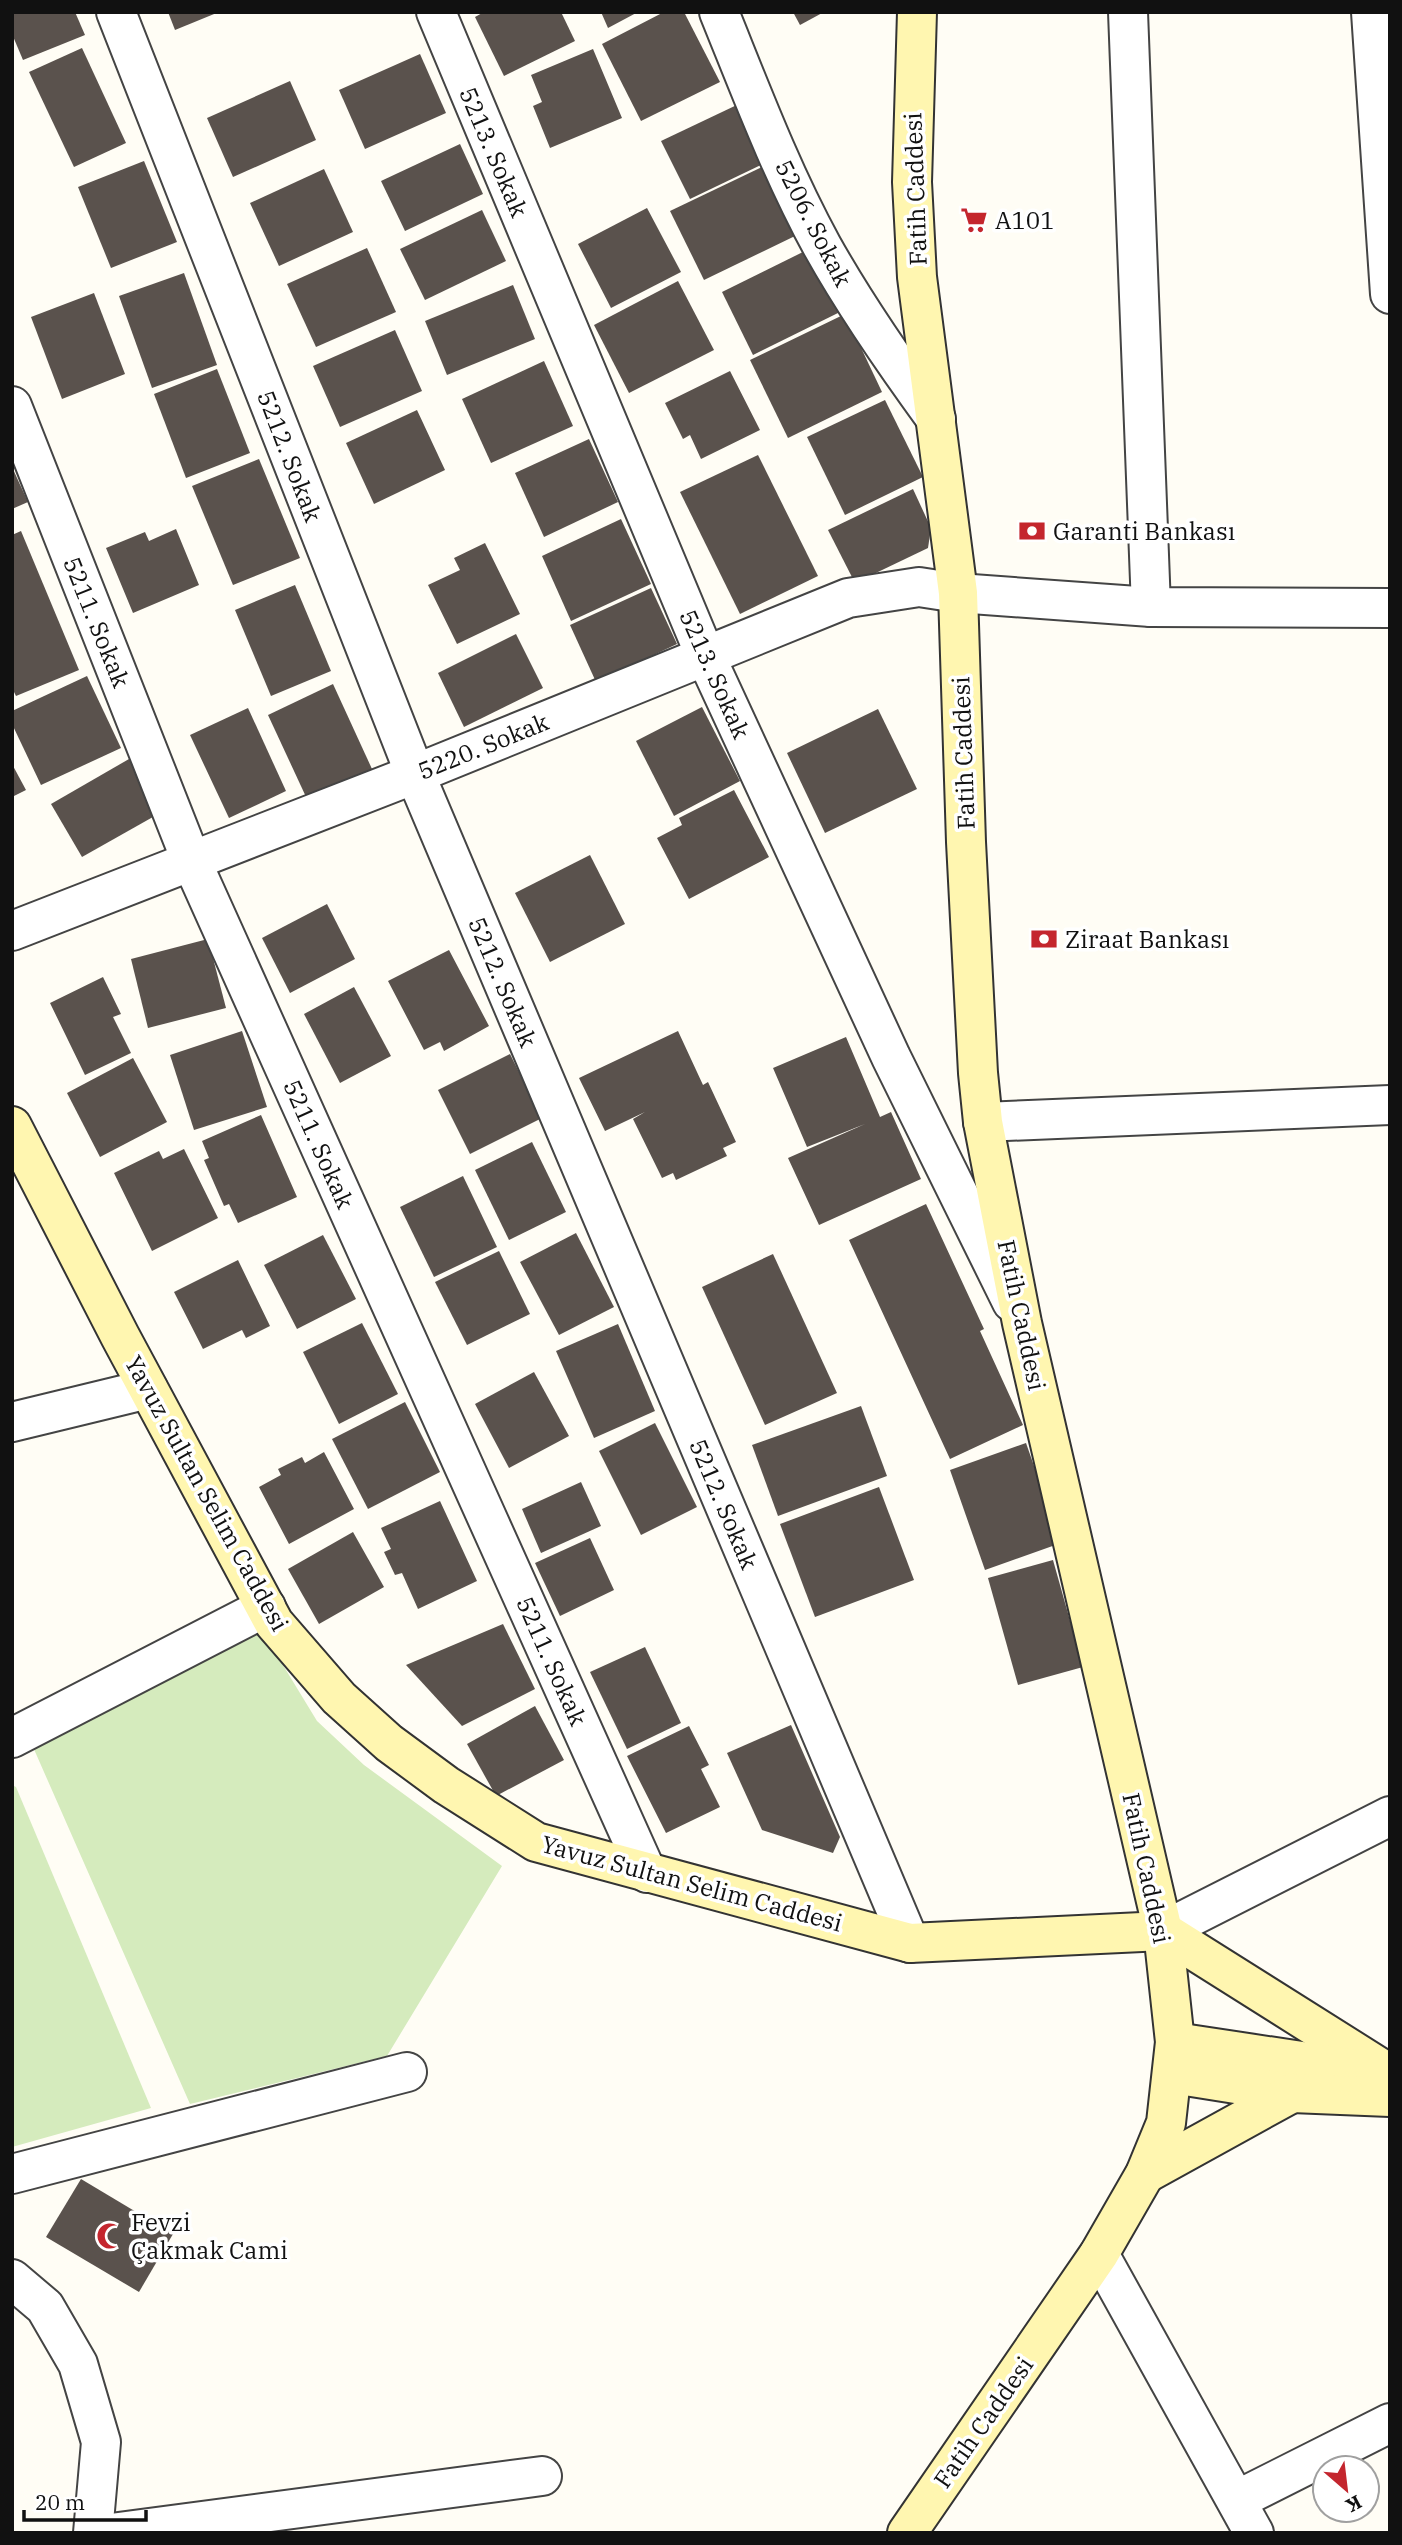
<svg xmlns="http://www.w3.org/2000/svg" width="1402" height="2545" viewBox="0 0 1402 2545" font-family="'IBM Plex Serif',serif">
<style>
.green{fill:#d5ebbd}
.building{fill:#5a524d}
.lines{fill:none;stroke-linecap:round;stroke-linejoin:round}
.street-casing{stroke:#444;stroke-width:42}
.secondary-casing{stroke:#333;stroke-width:42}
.street{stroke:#fff;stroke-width:38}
.secondary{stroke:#fff6b0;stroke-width:38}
.labels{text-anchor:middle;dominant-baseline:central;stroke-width:7;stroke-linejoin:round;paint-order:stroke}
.street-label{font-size:24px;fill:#111;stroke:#fff}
.poi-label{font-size:24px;fill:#111;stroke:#fff;text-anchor:start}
</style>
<rect width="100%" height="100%" fill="#fffdf5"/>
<g class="green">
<polygon points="261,1629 317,1721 364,1765 502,1866 387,2056 190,2104 33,1747"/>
<polygon points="12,1785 16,1787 151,2108 12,2147"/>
</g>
<g class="building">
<polygon points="12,12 75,12 85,35 23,60 12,34"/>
<polygon points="168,12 219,12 175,30"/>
<polygon points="484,12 561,12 575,41 504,76 475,17"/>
<polygon points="601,12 638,12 608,28"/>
<polygon points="664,12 684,12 720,82 641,121 602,44"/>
<polygon points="793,12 824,12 800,25"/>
<polygon points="82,48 126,143 74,167 29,72"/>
<polygon points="593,49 622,118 550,148 533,106 542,102 531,75"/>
<polygon points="420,54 446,113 365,149 339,90"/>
<polygon points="290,81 316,140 233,177 207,118"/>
<polygon points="741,103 769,161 690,199 661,141"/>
<polygon points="460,144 483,194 405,231 381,181"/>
<polygon points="144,161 177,242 111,268 78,187"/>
<polygon points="762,167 795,236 704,280 670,211"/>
<polygon points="324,169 353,232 279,266 250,203"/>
<polygon points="647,208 681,272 611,308 578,244"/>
<polygon points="482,210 506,261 425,300 400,249"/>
<polygon points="367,248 396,312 316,347 287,284"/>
<polygon points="809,249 840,312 753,355 722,292"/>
<polygon points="184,273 217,365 152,388 119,296"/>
<polygon points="678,281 714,350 629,393 594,325"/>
<polygon points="513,285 535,339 447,375 425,321"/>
<polygon points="94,293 125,374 62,399 31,317"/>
<polygon points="845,314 882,392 788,438 750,360"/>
<polygon points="395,330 422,391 340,427 313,366"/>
<polygon points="544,361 573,426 491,463 462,399"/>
<polygon points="217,369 250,453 186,478 154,394"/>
<polygon points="730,371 760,430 701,459 690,435 683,439 665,403"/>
<polygon points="885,400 923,477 845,515 807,437"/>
<polygon points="417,410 445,470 374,504 346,443"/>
<polygon points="589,439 618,502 544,537 515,473"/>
<polygon points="758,455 818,576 740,614 680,492"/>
<polygon points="259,459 300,558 233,585 192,486"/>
<polygon points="12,467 28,502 12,509"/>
<polygon points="913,489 931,528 928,548 855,583 828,530"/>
<polygon points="621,519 651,584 571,621 542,556"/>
<polygon points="176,529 199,585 133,613 106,548 145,532 149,541"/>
<polygon points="21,531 79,670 16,696 12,688 12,535"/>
<polygon points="485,543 520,614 457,644 428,585 460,570 454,558"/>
<polygon points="295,585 331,671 271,696 235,610"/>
<polygon points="651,588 677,644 596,682 570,625"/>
<polygon points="516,634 543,688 464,727 438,673"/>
<polygon points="87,676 121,748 41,785 12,724 12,711"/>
<polygon points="333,684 372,769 307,799 268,715"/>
<polygon points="702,707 740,781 674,816 636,741"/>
<polygon points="248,708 286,791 229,818 190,735"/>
<polygon points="878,709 917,789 825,833 787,753"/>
<polygon points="129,759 160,813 82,857 51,804"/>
<polygon points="12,764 26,790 12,797"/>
<polygon points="734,790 769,857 689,899 657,838 682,825 679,818"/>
<polygon points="590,855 625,924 550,962 515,893"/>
<polygon points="327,904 355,959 290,993 262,938"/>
<polygon points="208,939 226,1008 148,1028 131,959"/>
<polygon points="449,950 489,1026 444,1051 440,1042 424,1050 388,981"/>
<polygon points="103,977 121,1014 113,1017 131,1053 85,1075 50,1003"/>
<polygon points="354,987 391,1056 340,1083 304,1014"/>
<polygon points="242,1031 267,1107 194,1130 170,1055"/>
<polygon points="678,1031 703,1085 708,1082 736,1142 723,1148 727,1156 676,1180 673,1173 662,1178 633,1119 645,1112 605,1131 579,1078"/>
<polygon points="846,1037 880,1117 891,1112 921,1179 819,1225 788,1158 865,1124 807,1147 773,1068"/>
<polygon points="510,1054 542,1118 470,1154 438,1090"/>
<polygon points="133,1058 167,1122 100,1157 67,1093"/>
<polygon points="261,1115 297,1197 238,1223 229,1204 224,1206 204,1160 209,1158 202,1141"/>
<polygon points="532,1142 566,1212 509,1240 475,1170"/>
<polygon points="184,1149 218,1218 152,1251 114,1173 159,1151 163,1159"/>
<polygon points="463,1176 497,1247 434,1277 400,1207"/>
<polygon points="926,1204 984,1329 980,1331 1023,1425 950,1459 849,1240"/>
<polygon points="576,1233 614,1307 559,1335 520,1262"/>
<polygon points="323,1235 356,1299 297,1329 264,1265"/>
<polygon points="499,1251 530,1314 467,1345 435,1282"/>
<polygon points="773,1254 837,1393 765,1425 702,1287"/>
<polygon points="238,1260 270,1326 246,1338 242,1330 203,1349 174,1292"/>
<polygon points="362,1323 398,1394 339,1424 303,1352"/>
<polygon points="618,1324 655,1411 594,1438 556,1351"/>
<polygon points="534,1372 569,1436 509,1468 475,1404"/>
<polygon points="405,1402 440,1472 368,1509 332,1439"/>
<polygon points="861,1406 887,1476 778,1516 752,1445"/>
<polygon points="655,1423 697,1507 641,1535 599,1451"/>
<polygon points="1026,1443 1061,1543 985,1570 950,1470"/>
<polygon points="324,1452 354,1509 289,1544 259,1487 281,1475 278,1469 302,1457 305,1463"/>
<polygon points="581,1482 601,1526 541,1553 522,1509"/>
<polygon points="879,1487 914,1580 815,1617 780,1524"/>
<polygon points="440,1501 477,1581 418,1609 402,1573 395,1575 384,1552 391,1549 381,1528"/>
<polygon points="353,1532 384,1587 319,1624 288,1569"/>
<polygon points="590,1538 614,1590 560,1616 535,1563"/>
<polygon points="1053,1560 1083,1667 1018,1685 988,1578"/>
<polygon points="503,1624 535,1689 462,1726 406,1665"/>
<polygon points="645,1647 681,1723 627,1749 590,1672"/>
<polygon points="535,1706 564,1760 496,1796 467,1744"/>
<polygon points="791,1725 840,1837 833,1853 762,1830 727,1753"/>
<polygon points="689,1726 709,1765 701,1769 720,1807 666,1833 627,1756"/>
<polygon points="81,2179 173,2234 139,2292 46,2237"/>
</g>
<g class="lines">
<g class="street-casing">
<g id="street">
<polyline points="116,12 415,774 910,1943"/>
<polyline points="436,12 705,655 891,1057 1012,1302"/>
<path d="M 719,12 C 751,91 781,171 822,246 C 856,307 895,363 936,419"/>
<polyline points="1128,12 1151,607"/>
<polyline points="1371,12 1390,294"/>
<polyline points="12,406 191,860 647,1873"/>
<polyline points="12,931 415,774 848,598 919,587 958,593 1151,607 1390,608"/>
<polyline points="983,1122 1390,1105"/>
<polyline points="12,1422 148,1389"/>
<polyline points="12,1738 266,1607"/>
<polyline points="1163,1931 1390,1816"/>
<polyline points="12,2174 407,2072"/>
<polyline points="1099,2254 1254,2533"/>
<polyline points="12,2279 45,2307 78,2364 101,2442 93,2533"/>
<polyline points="1237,2500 1390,2423"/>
<polyline points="111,2533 542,2476"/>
</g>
</g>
<g class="secondary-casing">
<g id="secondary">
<polyline points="12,1126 120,1336 274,1623 339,1698 389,1743 446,1785 536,1842 910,1943 1163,1931"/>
<polyline points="1163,1931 1390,2074"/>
<polyline points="1175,2042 1374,2072"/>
<polyline points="1173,2074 1292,2093 1390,2097"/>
<polyline points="1145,2174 1292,2093"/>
<polyline points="907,2533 1099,2254 1145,2174 1166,2123 1175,2042 1163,1931 1022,1323 983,1122 978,1073 966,842 958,593 917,277 912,182 917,12"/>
</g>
</g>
<use href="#street" class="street"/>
<use href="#secondary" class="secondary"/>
</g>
<defs>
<g id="supermarket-bare" transform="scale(2.1)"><path d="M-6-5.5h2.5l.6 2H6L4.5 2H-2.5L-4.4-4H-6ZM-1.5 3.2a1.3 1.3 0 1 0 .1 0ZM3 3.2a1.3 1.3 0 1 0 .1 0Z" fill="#c4262e" stroke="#fff" stroke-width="2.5" paint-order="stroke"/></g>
<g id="bank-bare" transform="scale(2.1)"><path d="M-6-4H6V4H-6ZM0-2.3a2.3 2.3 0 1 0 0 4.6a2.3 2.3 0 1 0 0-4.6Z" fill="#c4262e" stroke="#fff" stroke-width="2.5" paint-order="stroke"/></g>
<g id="mosque-bare" transform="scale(2.1)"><path d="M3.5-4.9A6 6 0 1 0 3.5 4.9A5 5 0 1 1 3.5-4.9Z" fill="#c4262e" stroke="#fff" stroke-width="2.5" paint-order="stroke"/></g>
</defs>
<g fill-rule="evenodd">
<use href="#supermarket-bare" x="974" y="220"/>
<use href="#bank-bare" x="1032" y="531"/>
<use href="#bank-bare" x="1044" y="939"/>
<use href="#mosque-bare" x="110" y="2236"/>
</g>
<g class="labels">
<g class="street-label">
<text transform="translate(494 152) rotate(67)">5213. Sokak</text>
<text transform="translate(915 189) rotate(-92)">Fatih Caddesi</text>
<text transform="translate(814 223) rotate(63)">5206. Sokak</text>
<text transform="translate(290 456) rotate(69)">5212. Sokak</text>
<text transform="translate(97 622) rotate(68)">5211. Sokak</text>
<text transform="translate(715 674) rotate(66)">5213. Sokak</text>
<text transform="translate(483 746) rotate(-22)">5220. Sokak</text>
<text transform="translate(963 753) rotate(-92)">Fatih Caddesi</text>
<text transform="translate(503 982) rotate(67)">5212. Sokak</text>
<text transform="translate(319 1144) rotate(66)">5211. Sokak</text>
<text transform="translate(1022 1315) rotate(78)">Fatih Caddesi</text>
<text transform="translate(207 1493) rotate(61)">Yavuz Sultan Selim Caddesi</text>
<text transform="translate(724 1504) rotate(67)">5212. Sokak</text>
<text transform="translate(552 1661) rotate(66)">5211. Sokak</text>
<text transform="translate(1147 1868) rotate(78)">Fatih Caddesi</text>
<text transform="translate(692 1883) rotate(15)">Yavuz Sultan Selim Caddesi</text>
<text transform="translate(983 2422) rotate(-55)">Fatih Caddesi</text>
</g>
<g class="poi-label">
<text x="995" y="220">A101</text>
<text x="1053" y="531">Garanti Bankası</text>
<text x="1065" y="939">Ziraat Bankası</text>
<text x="131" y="2222">Fevzi<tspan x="131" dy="28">Çakmak Cami</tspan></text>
</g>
</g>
<rect width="1402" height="2545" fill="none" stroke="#111111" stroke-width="28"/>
<g transform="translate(1346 2489) rotate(152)"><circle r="33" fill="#ffffff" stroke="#a0a0a0" stroke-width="2"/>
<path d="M0-5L12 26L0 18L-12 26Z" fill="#c4262e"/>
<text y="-10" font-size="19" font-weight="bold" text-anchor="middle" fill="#111111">K</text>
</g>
<path d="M24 2510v10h122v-10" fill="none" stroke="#111111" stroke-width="3.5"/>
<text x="35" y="2510" font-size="21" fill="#111111" stroke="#ffffff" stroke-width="5" paint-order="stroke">20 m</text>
</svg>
